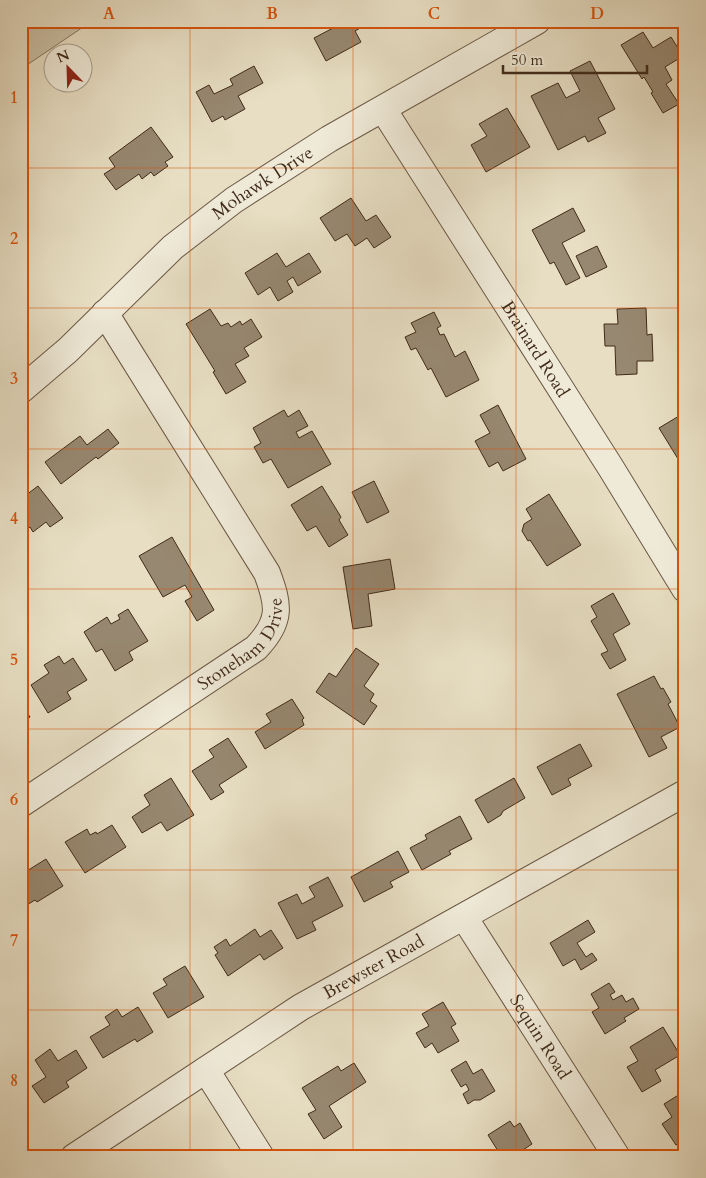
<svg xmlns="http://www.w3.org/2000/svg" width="706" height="1178" viewBox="0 0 706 1178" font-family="Cardo,serif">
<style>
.green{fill:#cbc0a6;stroke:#867660}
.building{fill:#978871;stroke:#402b19}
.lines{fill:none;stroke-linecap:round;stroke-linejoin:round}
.minor-casing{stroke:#6a5844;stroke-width:28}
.minor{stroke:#efead8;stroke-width:26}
.grid{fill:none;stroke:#d7540d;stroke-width:1;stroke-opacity:0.55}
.labels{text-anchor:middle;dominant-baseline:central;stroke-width:4;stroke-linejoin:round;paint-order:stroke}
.street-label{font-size:18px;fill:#402b19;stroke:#efead8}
.neatline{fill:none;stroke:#d7540d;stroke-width:2}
.grid-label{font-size:16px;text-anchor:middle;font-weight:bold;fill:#d7540d}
</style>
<rect width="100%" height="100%" fill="#e7dec3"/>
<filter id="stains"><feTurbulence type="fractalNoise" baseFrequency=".004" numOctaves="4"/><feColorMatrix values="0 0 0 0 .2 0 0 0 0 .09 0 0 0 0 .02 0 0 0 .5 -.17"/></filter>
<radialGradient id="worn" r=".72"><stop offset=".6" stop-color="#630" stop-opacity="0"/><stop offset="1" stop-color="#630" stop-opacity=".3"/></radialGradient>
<polygon class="green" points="21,21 92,21 21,69"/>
<g class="building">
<polygon points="332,21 373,21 355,31 361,42 326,61 314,38 335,27"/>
<polygon points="643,32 653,48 671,37 683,56 665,67 672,80 666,84 679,104 663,113 651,93 653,92 644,77 642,79 621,45"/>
<polygon points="590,61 615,109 598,118 606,133 588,142 585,136 558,150 531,96 558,83 566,98 580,91 570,71"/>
<polygon points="254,66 263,83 238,96 245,109 225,120 223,116 212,122 196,92 209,85 214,94 233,85 230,79"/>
<polygon points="507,108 530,147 486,172 471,145 487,136 479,124"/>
<polygon points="151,127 173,157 165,162 168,166 154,176 151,172 142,179 139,174 116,190 104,174 115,167 109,158"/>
<polygon points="351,198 366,221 376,215 391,237 374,248 367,238 355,246 347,234 335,241 320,218"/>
<polygon points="573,208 585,231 562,243 580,278 566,285 554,262 550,264 532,230"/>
<polygon points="597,246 607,267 586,277 576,256"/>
<polygon points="277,253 286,267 309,253 321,272 298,286 293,277 287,281 293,292 278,301 270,287 258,295 245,273"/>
<polygon points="646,308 647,335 652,334 653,361 637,361 637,374 616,375 615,346 605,346 604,324 618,324 617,309"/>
<polygon points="210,309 221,326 228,323 231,327 240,321 242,325 251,319 262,337 244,348 249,356 235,364 246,382 226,394 213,372 215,371 186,324"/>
<polygon points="434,312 441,326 437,328 440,335 444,334 455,357 465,351 479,380 446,397 431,368 428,370 416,348 411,350 405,337 416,332 411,323"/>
<polygon points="498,405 526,459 503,471 498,462 489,467 475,441 490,433 480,415"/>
<polygon points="284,410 288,417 299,410 308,426 296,432 299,438 312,431 331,464 288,488 271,459 263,463 254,447 261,443 253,428"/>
<polygon points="684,413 685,415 685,466 683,467 659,428"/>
<polygon points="108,429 119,443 98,459 96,457 61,484 45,462 80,436 87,445"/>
<polygon points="374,481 389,512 367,523 352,492"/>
<polygon points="38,486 63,518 50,527 46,522 33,532 30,527 21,534 21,499"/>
<polygon points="322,486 341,517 339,520 348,535 329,547 316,526 307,531 291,505"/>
<polygon points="549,494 581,545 547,566 530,540 528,541 522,531 524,524 532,519 526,509"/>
<polygon points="172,537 214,610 197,621 185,601 192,597 185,585 163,597 139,556"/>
<polygon points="390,559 395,589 368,594 372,626 353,629 343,567"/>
<polygon points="613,593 630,624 613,634 626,660 610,669 601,654 608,651 591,621 597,617 591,606"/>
<polygon points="128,609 148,641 129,652 133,660 115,671 102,649 96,652 84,632 107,617 111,624 120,619 118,615"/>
<polygon points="356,648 379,664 364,686 374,694 370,701 377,706 364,725 316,692 329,673 336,677"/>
<polygon points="59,656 64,664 73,658 87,680 67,692 71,699 48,713 31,685 49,673 44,665"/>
<polygon points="654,676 661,689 663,688 671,702 668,704 680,727 661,737 667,748 649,757 617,694"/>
<polygon points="292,699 304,718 302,720 304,725 265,749 255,732 271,722 266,714"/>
<polygon points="21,703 30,717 21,723"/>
<polygon points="228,738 247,767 219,785 224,792 211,800 192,771 214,757 209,750"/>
<polygon points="580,744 592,766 568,779 571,785 552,795 537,767"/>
<polygon points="171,778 194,815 167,831 161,822 142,833 132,817 150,805 144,795"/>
<polygon points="514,778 525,798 503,811 501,815 488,823 475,800"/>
<polygon points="460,816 472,839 449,851 451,854 422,870 410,848 427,839 425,835"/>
<polygon points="112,825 126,847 85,873 65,842 87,829 90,835 96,832 97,834"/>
<polygon points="398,851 409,872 390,882 393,887 364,902 351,877"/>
<polygon points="46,859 63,886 37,902 35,900 22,908 21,885 27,882 22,874"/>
<polygon points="328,877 343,906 312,922 316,930 297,939 278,903 297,894 302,904 315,897 309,887"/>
<polygon points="588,920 595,932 577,943 586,957 592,953 597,960 581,970 575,959 563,966 550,943"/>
<polygon points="255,929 260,937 271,930 283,948 264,960 260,954 228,976 215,955 218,953 214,947 226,939 230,946"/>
<polygon points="185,966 204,997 168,1018 153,993 167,985 163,979"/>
<polygon points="609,983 615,992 610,995 613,1000 622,995 626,1002 633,998 639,1009 624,1018 626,1021 605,1034 592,1012 599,1008 591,994"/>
<polygon points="443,1002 456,1024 451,1027 459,1041 438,1053 432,1043 425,1048 416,1033 429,1026 422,1014"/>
<polygon points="138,1007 153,1032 137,1042 135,1039 103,1058 90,1037 110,1025 105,1017 117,1009 122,1017"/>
<polygon points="663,1027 680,1055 655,1070 661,1081 642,1092 627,1067 638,1061 630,1047"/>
<polygon points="50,1049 58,1061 76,1050 87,1068 66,1082 69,1087 44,1103 32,1086 46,1077 35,1060"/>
<polygon points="466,1061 473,1074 482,1069 495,1091 480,1100 474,1100 468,1104 463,1094 469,1090 466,1084 461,1087 451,1070"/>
<polygon points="354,1063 366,1082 329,1106 342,1127 324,1139 308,1114 316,1110 302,1088 338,1066 341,1071"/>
<polygon points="680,1094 685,1102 679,1106 684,1115 685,1114 685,1140 676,1145 662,1124 672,1117 664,1104"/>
<polygon points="21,1108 26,1116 21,1119"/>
<polygon points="510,1121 514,1127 520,1123 532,1144 512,1157 494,1157 492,1154 498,1151 488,1135"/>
<polygon points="382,1150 386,1157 370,1157"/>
</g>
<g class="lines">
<g class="minor-casing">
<g id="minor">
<path id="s1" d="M 383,109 L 611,468 L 685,589"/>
<path id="s2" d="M 21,390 L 68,350 L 173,247 L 234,200 L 329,139 L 537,21"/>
<path id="s3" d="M 21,804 L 256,648 C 282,621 279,605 267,573 L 105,313"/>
<path id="s4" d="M 464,917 L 617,1157"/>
<polyline points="206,1070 261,1157"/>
<path id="s5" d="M 74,1157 L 301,1007 L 685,793"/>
</g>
</g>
<use href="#minor" class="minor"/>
</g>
<path class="grid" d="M 190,21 L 190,1157M 353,21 L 353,1157M 516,21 L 516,1157M 21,168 L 685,168M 21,308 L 685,308M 21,449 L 685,449M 21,589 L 685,589M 21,729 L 685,729M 21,870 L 685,870M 21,1010 L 685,1010"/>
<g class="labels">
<g class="street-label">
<text stroke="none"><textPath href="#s2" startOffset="319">Mohawk Drive</textPath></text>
<text stroke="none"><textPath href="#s1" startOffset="284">Brainard Road</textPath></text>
<text stroke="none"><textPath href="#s3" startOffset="276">Stoneham Drive</textPath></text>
<text stroke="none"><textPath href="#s5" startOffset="355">Brewster Road</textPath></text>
<text stroke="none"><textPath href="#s4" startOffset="142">Sequin Road</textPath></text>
</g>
</g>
<rect width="706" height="1178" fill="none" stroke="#e7dec3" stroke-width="55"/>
<g transform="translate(68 68) rotate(337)"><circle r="24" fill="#efead8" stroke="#a99e8c"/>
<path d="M0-4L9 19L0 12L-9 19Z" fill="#8f2418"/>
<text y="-8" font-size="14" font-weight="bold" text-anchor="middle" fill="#402b19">N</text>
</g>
<path d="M503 65v8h144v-8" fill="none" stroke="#402b19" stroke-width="2.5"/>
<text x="511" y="65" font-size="15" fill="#402b19" stroke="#efead8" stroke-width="4" paint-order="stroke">50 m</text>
<rect x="28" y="28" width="650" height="1122" class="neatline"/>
<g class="grid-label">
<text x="109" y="19">A</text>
<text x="272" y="19">B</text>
<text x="434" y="19">C</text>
<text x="597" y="19">D</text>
<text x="14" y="103">1</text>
<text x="14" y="244">2</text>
<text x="14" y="384">3</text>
<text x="14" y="524">4</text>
<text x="14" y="665">5</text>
<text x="14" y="805">6</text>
<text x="14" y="946">7</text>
<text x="14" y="1086">8</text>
</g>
<rect width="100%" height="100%" filter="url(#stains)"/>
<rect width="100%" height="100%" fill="url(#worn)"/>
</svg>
